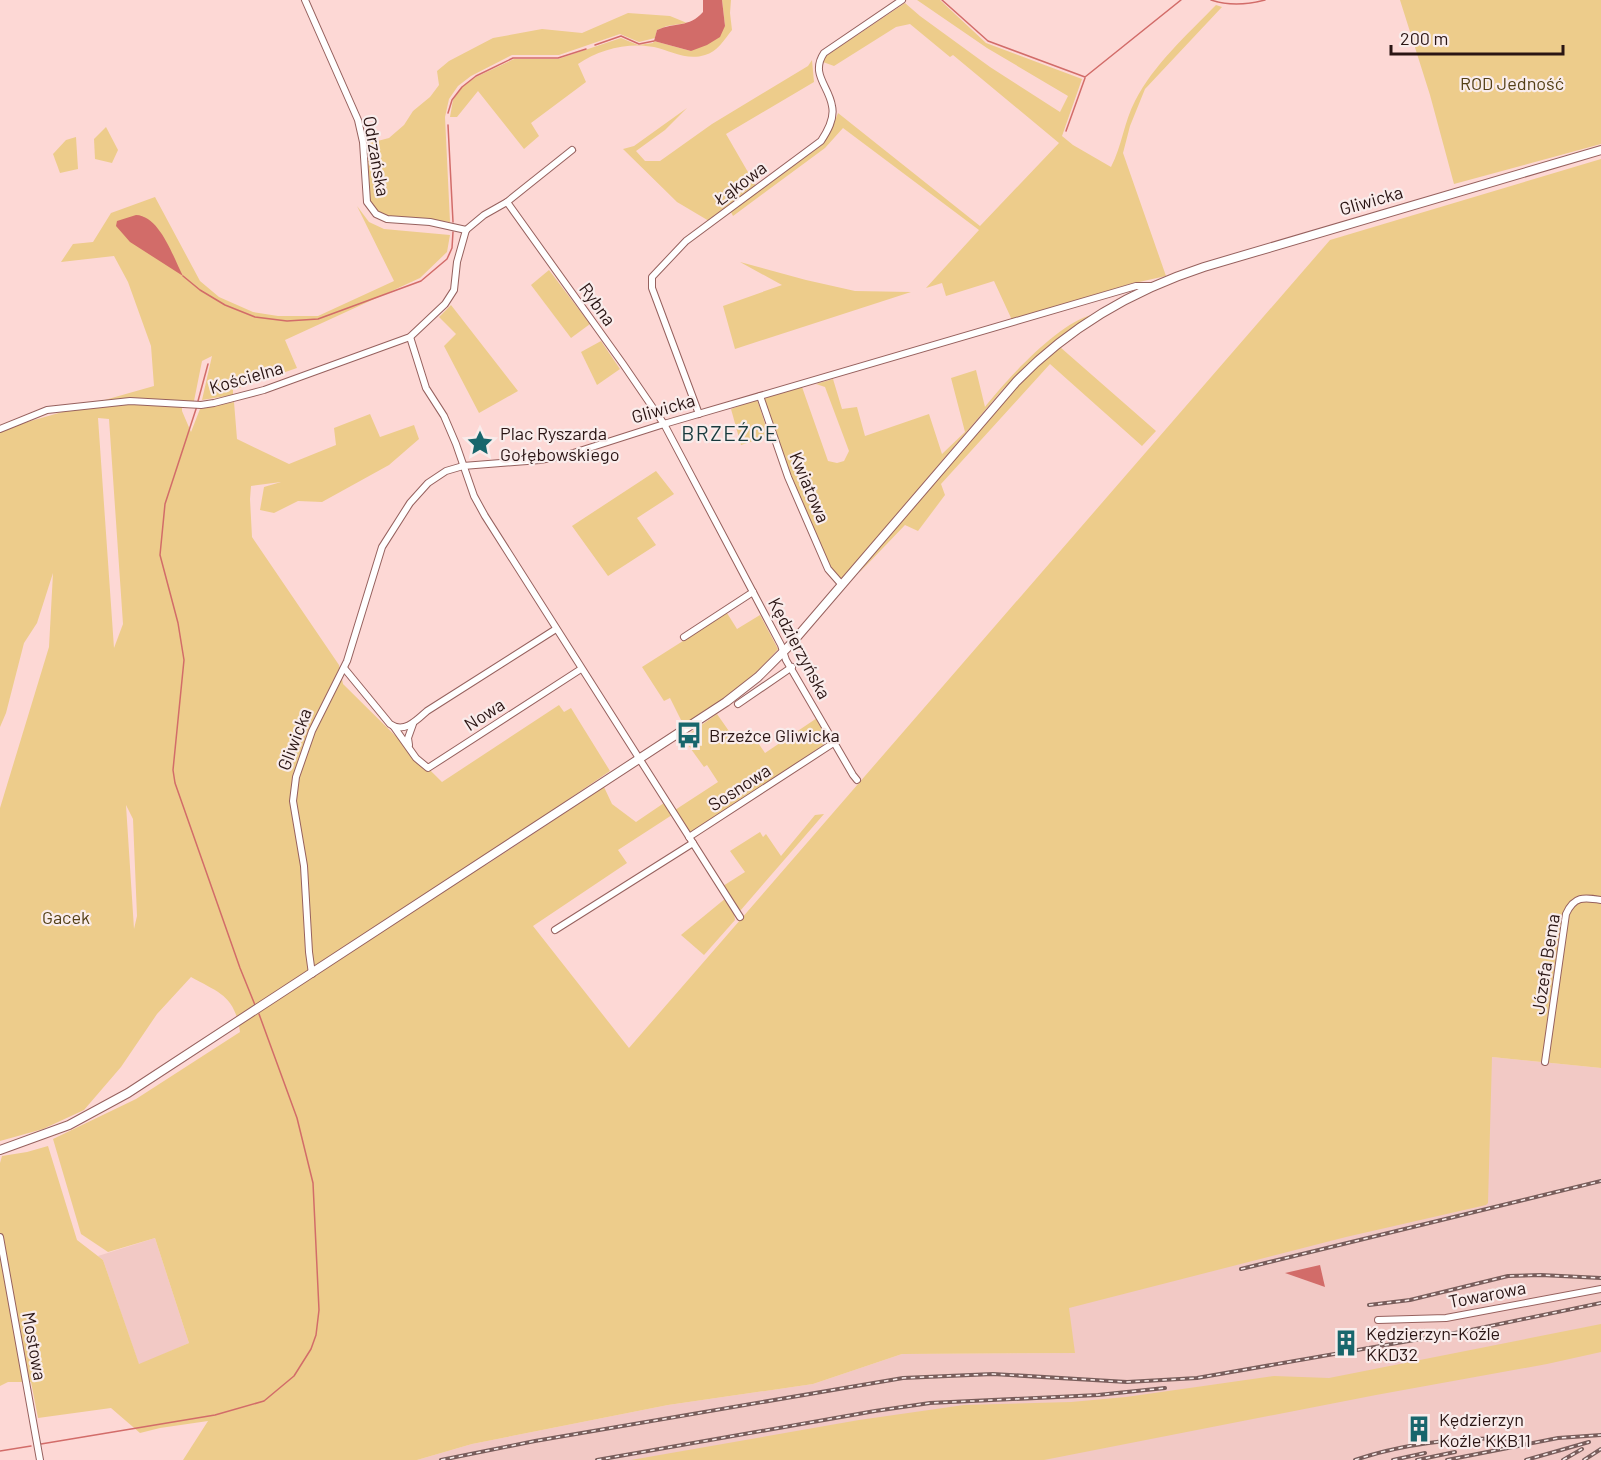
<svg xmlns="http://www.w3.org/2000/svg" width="1601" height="1460" viewBox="0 0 1601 1460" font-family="Barlow,sans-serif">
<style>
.built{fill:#f2c9c5}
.green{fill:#edcc8b;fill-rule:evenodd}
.water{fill:#d26c69}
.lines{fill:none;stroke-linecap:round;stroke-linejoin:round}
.stream{stroke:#d26c69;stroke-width:1.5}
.street-casing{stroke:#96615e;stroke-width:8}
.secondary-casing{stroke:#96615e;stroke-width:10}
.street{stroke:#fff;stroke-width:6}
.secondary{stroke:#fff;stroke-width:8}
.rail-casing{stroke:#785d5b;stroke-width:4}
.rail{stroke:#f9eceb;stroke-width:1.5;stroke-dasharray:4.5;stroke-linecap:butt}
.labels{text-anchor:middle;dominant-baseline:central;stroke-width:4.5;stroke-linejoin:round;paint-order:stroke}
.park-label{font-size:18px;fill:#533f16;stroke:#f9eceb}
.street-label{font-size:18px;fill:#2a1514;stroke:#f9eceb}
.poi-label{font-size:18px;fill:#2a1514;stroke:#f9eceb;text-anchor:start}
.quarter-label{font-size:21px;letter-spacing:1.5px;fill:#183a3d;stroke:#f9eceb}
</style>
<rect width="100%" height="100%" fill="#fdd8d5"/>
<g class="built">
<polygon points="1492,1057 1601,1068 1601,1460 417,1460 472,1444 668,1405 813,1384 902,1354 1074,1353 1068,1308"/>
<polygon points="155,1238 189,1343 139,1365 103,1260 98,1256"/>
</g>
<g class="green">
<path d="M 722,0 L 731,0 L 730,13 L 732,30 C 724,40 717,52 705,55 C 687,61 671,51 654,47 C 629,42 599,49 578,64 L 586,82 L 531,123 L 539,136 L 524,149 L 478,91 L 457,117 L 450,117 L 453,100 L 462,87 L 476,77 L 514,59 L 558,59 L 621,38 L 638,45 L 653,43 L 654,41 L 691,51 L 725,26 Z"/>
<path d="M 917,0 L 940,0 L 986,43 L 1082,79 L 1062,136 L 1073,145 L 1111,167 C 1122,146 1124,122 1135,101 C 1154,64 1187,35 1216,5 L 1222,7 L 1145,89 L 1130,126 L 1123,153 L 1166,276 L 1130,284 L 1012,320 L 994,281 L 946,296 L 942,283 L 926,288 L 979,230 L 843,128 L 825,148 L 733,216 L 731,212 L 822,145 L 831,131 L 838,113 L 980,226 L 1059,143 L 953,55 L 950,57 L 910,24 L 896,27 L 834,66 L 823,62 L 826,56 L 905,3 L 920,16 L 990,67 L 1060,112 L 1068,96 L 987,48 Z"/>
<polygon points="1400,0 1601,0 1601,144 1454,184 1430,95"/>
<polygon points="628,13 670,16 687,23 667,26 657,30 655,38 639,42 620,34 559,55 512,55 471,76 458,86 449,99 445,117 450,222 387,216 378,213 370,202 366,144 389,138 404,125 413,111 430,97 439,85 437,71 449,61 493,38 542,29 582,33"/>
<polygon points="812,60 814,82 726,134 756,186 709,221 677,202 623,149 634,146 687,108 665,130 636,151 645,161 660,161 712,124 808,66"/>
<polygon points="106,127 118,150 112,163 95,159 94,139"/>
<polygon points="76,137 78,169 60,173 53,154 66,140"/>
<path d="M 1601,159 L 1601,1068 L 1492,1057 L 1488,1203 L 1486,1205 L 1346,1237 L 1069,1308 L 1075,1353 L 902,1354 L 813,1384 L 668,1405 L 472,1444 L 417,1460 L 183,1460 L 208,1421 L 160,1428 L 140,1433 L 111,1408 L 38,1418 L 31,1382 L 8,1382 L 0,1386 L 0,1163 L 2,1156 L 27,1152 L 48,1146 L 77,1240 L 103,1260 L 139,1364 L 189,1343 L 155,1238 L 108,1252 L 81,1234 L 53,1139 L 136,1099 L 240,1032 C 235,996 220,993 191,977 L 157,1014 L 121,1067 L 84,1110 L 43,1129 L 0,1141 L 0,808 L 49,647 L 53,573 L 37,623 L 24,643 L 6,713 L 0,727 L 0,431 L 13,426 L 154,386 L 151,346 L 128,282 L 114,256 L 61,262 L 73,244 L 93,242 L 111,213 L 155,197 L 200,281 L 219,297 L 253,312 L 278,316 L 318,316 L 394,281 L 357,206 L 369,222 L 384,229 L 450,235 L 447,252 L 420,278 L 285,340 L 297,368 L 233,390 L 233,395 L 202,400 L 212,356 L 202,361 L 194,401 L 178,401 L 182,406 L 182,411 L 191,432 L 200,409 L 234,402 L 237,439 L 289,464 L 336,445 L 334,428 L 370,414 L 380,437 L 414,425 L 419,439 L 389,465 L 322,502 L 298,501 L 274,513 L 260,510 L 264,487 L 281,482 L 251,486 L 250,499 L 252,537 L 339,665 L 343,684 L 442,782 L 559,705 L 564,712 L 571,708 L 610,771 L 491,852 L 486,865 L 604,787 L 612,804 L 636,822 L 664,803 L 672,815 L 618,850 L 627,863 L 533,926 L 629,1048 L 1330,240 ZM 98,418 L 109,419 L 123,624 L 114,648 ZM 126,805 L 133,819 L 137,916 L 134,929 Z"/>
<polygon points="740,262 806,280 855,291 911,292 735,349 723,306 782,285"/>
<polygon points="549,270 590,324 571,338 531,285"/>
<polygon points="451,305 518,391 479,413 444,346 456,334 439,317"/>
<path d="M 1092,315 L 1047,347 L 1003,389 L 841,580 C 822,561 814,531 803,506 C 789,471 774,435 763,398 L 802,387 L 828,461 L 837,463 L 844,461 L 849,451 L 825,387 L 816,384 L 833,379 L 842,409 L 857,407 L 865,436 L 929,414 L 942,454 L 965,432 L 951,378 L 976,370 L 985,407 C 1006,380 1059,322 1092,315 Z"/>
<polygon points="601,341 620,369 597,385 581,352"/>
<polygon points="1060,347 1156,431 1142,446 1050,364 941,484 945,495 918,531 905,525 859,573 893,530 1032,370"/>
<polygon points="757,399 769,436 741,445 731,409"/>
<polygon points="656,471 674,494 637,518 656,545 608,576 572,526"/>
<path d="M 727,613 L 737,629 L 760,615 L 778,649 C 752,681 718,703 684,726 L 670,698 L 664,701 L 642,667 Z"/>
<polygon points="717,714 738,744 752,734 765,753 817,718 829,741 780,775 690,833 675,810 718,782 707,765 704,767 683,738"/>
<polygon points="824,814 740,911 723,886 745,872 730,851 760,832 763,837 766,834 781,856 815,815"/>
<polygon points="726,898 734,913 735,920 704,955 681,935"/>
<polygon points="1601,1324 1601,1352 1547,1364 1376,1395 1044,1460 631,1460 859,1420 964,1405 1071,1402 1126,1397 1274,1376 1329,1378"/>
</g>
<g class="water">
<path d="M 703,0 L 722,0 L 725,26 L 720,37 L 707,45 L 691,51 L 654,41 L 657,30 C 675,22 689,28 703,12 Z"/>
<path d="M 136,215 C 160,216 173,257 183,276 L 130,242 L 116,226 L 117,221 Z"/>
<polygon points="1320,1265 1325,1287 1285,1273"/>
</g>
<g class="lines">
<g class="stream">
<polyline points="942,0 988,41 1085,77 1181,0"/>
<path d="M 1211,0 C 1229,6 1246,5 1265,0"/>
<polyline points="595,45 621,36 639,44 654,41"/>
<polyline points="448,113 452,100 462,87 476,76 513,58 558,58 586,49"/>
<polyline points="448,125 453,222"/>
<polyline points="1066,131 1085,78"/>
<polyline points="183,276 200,290 225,305 255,317 287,321 318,319 421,281 447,259 452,248 453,232"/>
<polyline points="198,401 208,364"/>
<polyline points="197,406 165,504 160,555 178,623 184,660 173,770 175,783 240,968 255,1005"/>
<polyline points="41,1444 215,1415 264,1401 294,1376 311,1349 316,1335 319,1310 313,1183 297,1118 259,1014"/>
<polyline points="0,1451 31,1446"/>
</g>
<g class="street-casing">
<g id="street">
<polyline points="305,0 358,120 363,142 367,202 376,214 387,219 430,222 466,230"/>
<polyline points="507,202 572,150"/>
<polyline points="466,230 484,215 507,202 623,364 664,424 781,645 786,660 853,775 857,780"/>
<polyline points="410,337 426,388 444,416 456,444 474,496 485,516 740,917"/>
<polyline points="760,396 788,477 828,569 842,585"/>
<path d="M 699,414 L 652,288 L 652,277 L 686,241 L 821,141 C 827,132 835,119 832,106 C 829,86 810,74 824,53 L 902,0"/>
<polyline points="0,429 47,410 130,401 201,405 214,403 264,390 410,337 445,304 454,290 457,262 466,230"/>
<polyline points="684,637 753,592"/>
<path d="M 344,668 L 390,724 C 404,734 417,720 427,711 L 556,629"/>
<polyline points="738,704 792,667"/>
<polyline points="394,727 416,758 428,768 581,669"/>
<polyline points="409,745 408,738 413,724"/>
<polyline points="689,837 835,742"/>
<polyline points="555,930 693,843"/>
<polyline points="312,974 309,952 304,866 293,801 296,777 312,731 347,661 382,547 410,503 428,483 446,471 463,466 540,460 567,455 664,424 1136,286 1151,286"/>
<path d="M 1545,1062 L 1566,914 C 1574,896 1584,897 1601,900"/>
<polyline points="0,1237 40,1460"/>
<polyline points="1378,1320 1446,1318 1601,1289"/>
</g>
</g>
<g class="secondary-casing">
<path id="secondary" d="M 0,1150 L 69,1125 L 128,1093 L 726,702 L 758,677 L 791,644 L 1016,382 C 1068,328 1133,290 1204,267 L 1601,150"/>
</g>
<use href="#street" class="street"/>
<use href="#secondary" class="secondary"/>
<g class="rail-casing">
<g id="rail">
<polyline points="1241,1269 1601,1181"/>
<polyline points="1369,1305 1410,1300 1508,1276 1541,1275 1601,1278"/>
<polyline points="441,1460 535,1441 903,1378 993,1374 1127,1382 1197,1378 1466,1331 1601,1303"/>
<polyline points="597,1460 875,1411 930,1403 1098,1395 1165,1388"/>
<path d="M 1355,1460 C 1409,1442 1462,1437 1518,1439"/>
<polyline points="1393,1460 1425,1453"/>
<polyline points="1417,1460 1455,1452"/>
<polyline points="1447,1460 1558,1438 1601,1435"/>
<polyline points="1526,1460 1589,1442"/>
<polyline points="1563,1460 1582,1449"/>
<polyline points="1584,1460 1601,1449"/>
</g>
</g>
<use href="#rail" class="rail"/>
</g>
<defs>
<g id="sight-bare" transform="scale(2.07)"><path d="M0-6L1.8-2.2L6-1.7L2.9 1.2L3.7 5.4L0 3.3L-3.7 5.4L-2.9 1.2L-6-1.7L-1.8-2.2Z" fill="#18666c" stroke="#f9eceb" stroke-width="2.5" paint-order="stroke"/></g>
<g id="bus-bare" transform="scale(2.07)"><path d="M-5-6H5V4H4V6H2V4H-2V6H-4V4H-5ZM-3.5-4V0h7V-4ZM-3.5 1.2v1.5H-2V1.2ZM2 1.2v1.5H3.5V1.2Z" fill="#18666c" stroke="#f9eceb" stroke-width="2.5" paint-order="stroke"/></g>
<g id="building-bare" transform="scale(2.07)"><path d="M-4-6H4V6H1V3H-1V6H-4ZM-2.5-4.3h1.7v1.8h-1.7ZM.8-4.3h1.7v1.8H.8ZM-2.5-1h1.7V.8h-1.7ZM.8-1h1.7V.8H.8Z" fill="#18666c" stroke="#f9eceb" stroke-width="2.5" paint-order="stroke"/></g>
</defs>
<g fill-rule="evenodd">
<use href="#sight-bare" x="480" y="443"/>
<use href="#bus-bare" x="689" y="735"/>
<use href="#building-bare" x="1346" y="1343"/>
<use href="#building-bare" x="1419" y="1429"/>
</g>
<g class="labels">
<g class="park-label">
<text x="1512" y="83">ROD Jedność</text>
<text x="66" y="917">Gacek</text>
</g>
<g class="street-label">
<text transform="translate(377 156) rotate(80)">Odrzańska</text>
<text transform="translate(740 183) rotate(-37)">Łąkowa</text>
<text transform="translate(1371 200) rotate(-16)">Gliwicka</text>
<text transform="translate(598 304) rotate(54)">Rybna</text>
<text transform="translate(246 377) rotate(-16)">Kościelna</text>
<text transform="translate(663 408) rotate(-16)">Gliwicka</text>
<text transform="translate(810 487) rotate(67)">Kwiatowa</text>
<text transform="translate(800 648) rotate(62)">Kędzierzyńska</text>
<text transform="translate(484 714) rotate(-33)">Nowa</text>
<text transform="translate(294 739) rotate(-69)">Gliwicka</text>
<text transform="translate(739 787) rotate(-33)">Sosnowa</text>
<text transform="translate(1545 964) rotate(-81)">Józefa Bema</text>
<text transform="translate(1487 1294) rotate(-11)">Towarowa</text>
<text transform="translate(35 1346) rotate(80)">Mostowa</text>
</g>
<g class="poi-label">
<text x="500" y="433">Plac Ryszarda<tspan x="500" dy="21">Gołębowskiego</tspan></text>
<text x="709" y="735">Brzeźce Gliwicka</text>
<text x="1366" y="1333">Kędzierzyn-Koźle<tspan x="1366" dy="21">KKD32</tspan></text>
<text x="1439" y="1419">Kędzierzyn<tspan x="1439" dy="21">Koźle KKB11</tspan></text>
</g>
<g class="quarter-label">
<text x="730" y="432">BRZEŹCE</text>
</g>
</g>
<path d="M1391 45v9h172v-9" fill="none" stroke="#2a1514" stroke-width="3"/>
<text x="1400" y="45" font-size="18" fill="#2a1514" stroke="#f9eceb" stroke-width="4.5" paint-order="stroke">200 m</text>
</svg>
